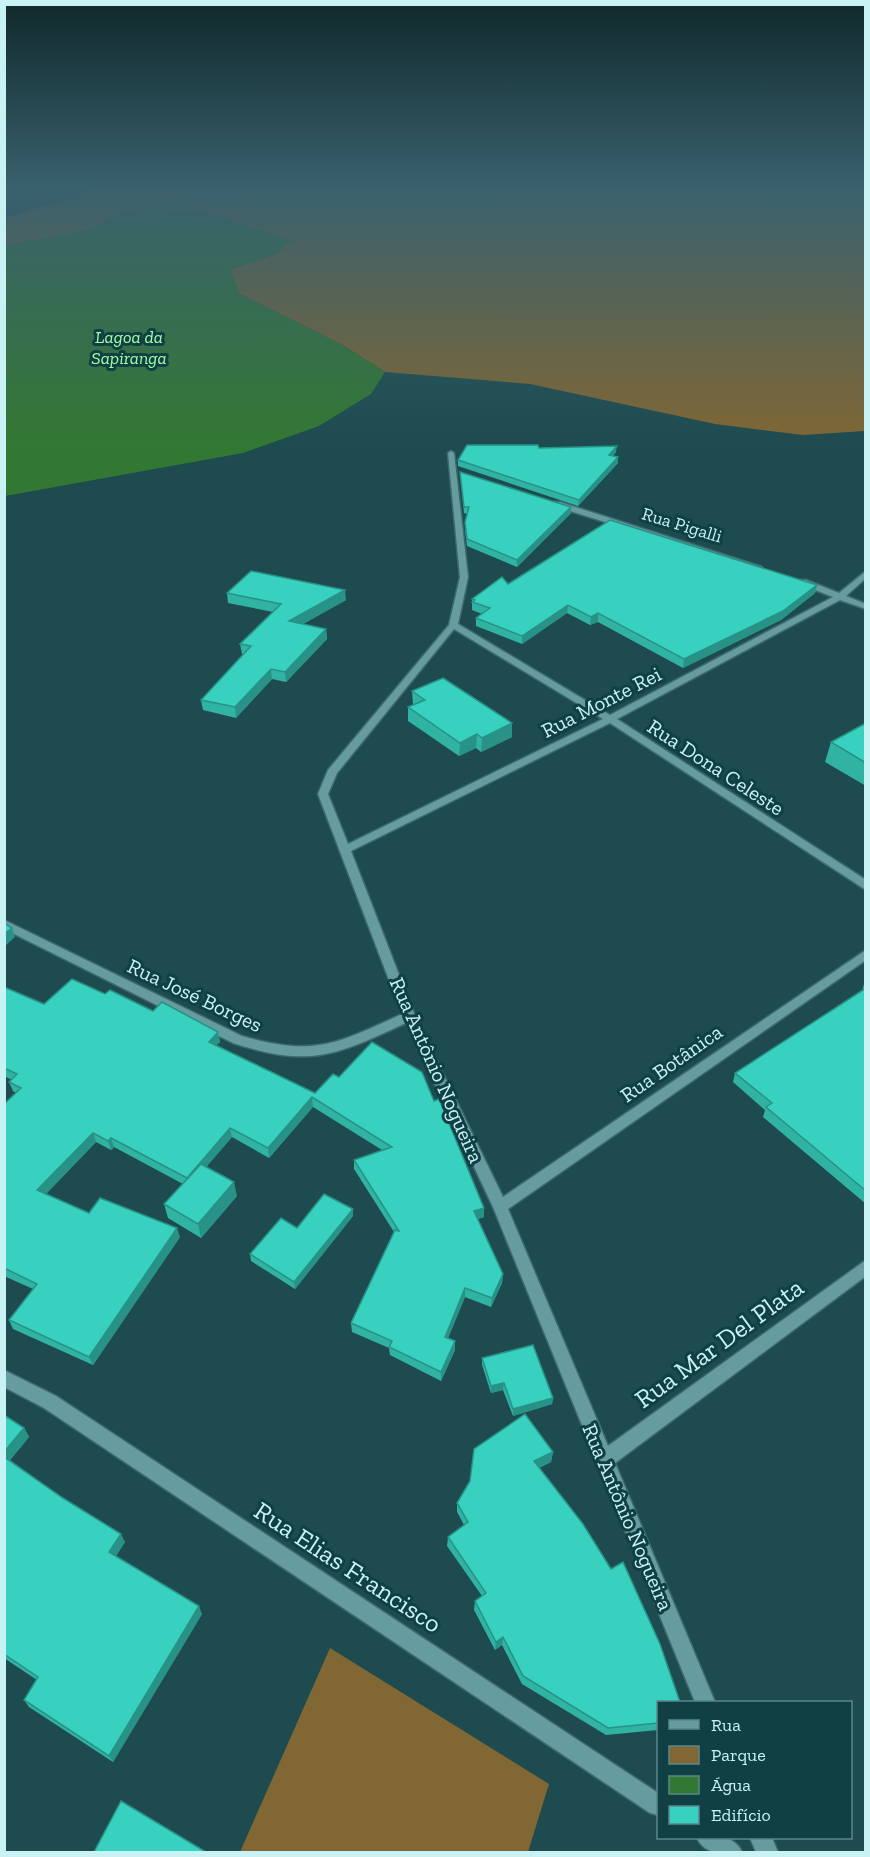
<svg xmlns="http://www.w3.org/2000/svg" width="870" height="1857" viewBox="0 0 870 1857" font-family="'Zilla Slab',serif">
<style>
.green{fill:#816733}
.water{fill:#337832}
.lines{fill:none;stroke-linecap:round;stroke-linejoin:round}
.stream{stroke:#337832;stroke-width:4}
.street-casing{stroke:#3c696d;stroke-width:3}
.street{fill:#669ba0;fill-rule:evenodd}
.wall{fill:#30b3a3}
.shaded-wall{fill:#279285}
.building{fill:#38d0be;stroke:#279285;stroke-width:1.5}
.labels{text-anchor:middle;dominant-baseline:central;stroke-width:6;stroke-linejoin:round;paint-order:stroke}
.far-water-label{font-size:18px;font-style:italic;fill:#a2fe9e;stroke:#104044}
.far-street-label{font-size:18px;fill:#c9f2f5;stroke:#104044}
.street-label{font-size:21px;fill:#c9f2f5;stroke:#104044}
.near-street-label{font-size:26px;fill:#c9f2f5;stroke:#104044}
</style>
<rect width="100%" height="100%" fill="#1d4b4f"/>
<g class="green">
<polygon points="90,189 865,189 865,431 803,435 715,424 530,384 385,372 344,346 240,294 229,270 276,254 291,240 202,212 117,214 87,231 5,245 5,218 75,197"/>
<polygon points="330,1648 549,1784 528,1852 240,1852"/>
</g>
<polygon class="water" points="143,211 201,212 292,240 276,254 230,270 240,294 344,346 385,372 371,394 319,426 243,453 5,496 5,245 87,231 117,214"/>
<g class="lines">
<polyline class="stream" points="133,218 143,211 247,189"/>
<g class="street-casing">
<g id="street">
<path d="M 451,451 L 454,453 L 468,577 L 458,624 L 610,715 L 833,597 L 800,584 L 800,580 L 806,580 L 839,593 L 866,571 L 866,578 L 846,596 L 866,604 L 866,609 L 840,600 L 617,719 L 866,880 L 866,890 L 610,723 L 351,851 L 415,1016 L 503,1197 L 866,950 L 866,960 L 508,1209 L 608,1446 L 866,1260 L 866,1276 L 615,1463 L 715,1702 L 695,1702 L 493,1207 L 406,1023 C 334,1056 311,1068 233,1043 L 4,929 L 4,920 L 242,1036 C 315,1057 336,1044 402,1014 L 318,794 L 328,770 L 449,625 L 460,577 L 448,453 ZM 454,629 L 603,719 L 348,844 L 328,794 L 337,773 Z"/>
<polygon points="554,502 560,502 762,567 755,569 554,506"/>
<polygon points="4,1370 56,1396 658,1793 658,1815 650,1813 44,1408 4,1387"/>
<path d="M 697,1838 C 714,1836 734,1834 742,1852 C 725,1854 705,1856 697,1838 Z"/>
<polygon points="750,1838 772,1838 778,1852 756,1852"/>
</g>
</g>
<use href="#street" class="street"/>
</g>
<g class="wall">
<polygon points="539,448 616,452 613,456 618,463 578,506 458,466 458,460"/>
<polygon points="460,472 571,513 517,567 467,546 465,529 465,522 467,514 464,513"/>
<polygon points="508,584 817,585 815,593 781,620 683,668 598,622 590,625 567,613 522,644 476,626 476,618 482,614 472,610 472,599"/>
<polygon points="227,593 346,600 303,624 326,629 327,639 286,682 272,679 236,718 203,710 201,700 244,654 242,654 240,644 273,612 228,603"/>
<polygon points="412,691 512,737 481,752 476,748 459,756 408,721 408,707 413,705"/>
<polygon points="866,723 866,786 825,762 831,742"/>
<polygon points="866,983 866,1204 763,1117 765,1110 733,1082 735,1073 862,991 864,984"/>
<polygon points="4,987 44,1004 105,994 153,1011 218,1032 220,1042 216,1045 315,1093 333,1074 484,1217 478,1219 503,1274 502,1283 491,1307 465,1297 448,1338 455,1341 455,1350 441,1381 390,1355 389,1348 352,1332 351,1323 394,1232 354,1169 354,1160 382,1150 313,1107 269,1158 232,1137 206,1167 237,1196 201,1238 168,1218 164,1204 183,1184 114,1147 111,1150 96,1142 46,1194 89,1213 180,1237 93,1365 13,1329 9,1320 33,1289 4,1276 4,1104 16,1093 13,1091 9,1082 12,1080 4,1076"/>
<polygon points="353,1216 295,1289 251,1261 250,1254 297,1228"/>
<polygon points="482,1358 553,1398 552,1404 513,1416 503,1390 491,1393 482,1365"/>
<polygon points="4,1415 24,1428 29,1437 10,1460 125,1542 116,1556 202,1614 113,1762 29,1707 24,1700 37,1680 4,1658"/>
<polygon points="553,1452 551,1462 539,1468 658,1702 658,1730 606,1735 522,1684 502,1645 495,1650 474,1610 475,1601 482,1596 447,1546 448,1537 464,1525 457,1512 457,1503"/>
</g>
<g class="shaded-wall">
<polygon points="617,446 616,452 608,461 609,455"/>
<polygon points="618,457 618,463 578,506 579,500"/>
<polygon points="571,507 571,513 517,567 517,560"/>
<polygon points="817,585 815,593 781,620 683,668 684,659"/>
<polygon points="345,590 346,600 290,631 289,621"/>
<polygon points="568,605 567,613 522,644 522,636"/>
<polygon points="598,613 598,622 590,625 591,617"/>
<polygon points="326,629 327,639 286,682 285,672"/>
<polygon points="271,669 272,679 236,718 235,707"/>
<polygon points="512,723 512,737 481,752 482,738"/>
<polygon points="477,734 476,748 459,756 460,743"/>
<polygon points="12,928 15,937 4,947 4,934"/>
<polygon points="218,1032 220,1042 211,1051 209,1042"/>
<polygon points="312,1097 313,1107 269,1158 268,1148"/>
<polygon points="230,1128 232,1137 189,1187 187,1178"/>
<polygon points="93,1133 96,1142 41,1199 37,1190"/>
<polygon points="111,1138 114,1147 111,1150 108,1141"/>
<polygon points="234,1182 237,1196 201,1238 198,1224"/>
<polygon points="484,1208 484,1217 474,1220 474,1211"/>
<polygon points="353,1209 353,1216 295,1289 294,1282"/>
<polygon points="177,1228 180,1237 93,1365 89,1357"/>
<polygon points="503,1274 502,1283 491,1307 492,1298"/>
<polygon points="465,1288 465,1297 445,1346 445,1337"/>
<polygon points="455,1341 455,1350 441,1381 441,1372"/>
<polygon points="504,1383 503,1390 491,1393 491,1386"/>
<polygon points="553,1398 552,1404 513,1416 513,1409"/>
<polygon points="24,1428 29,1437 7,1464 4,1459 4,1452"/>
<polygon points="553,1452 551,1462 533,1470 534,1461"/>
<polygon points="121,1534 125,1542 113,1560 109,1552"/>
<polygon points="199,1606 202,1614 113,1762 109,1756"/>
<polygon points="503,1637 502,1645 495,1650 496,1642"/>
</g>
<g class="building">
<polygon points="467,445 538,445 539,448 617,446 609,455 618,457 579,500 458,460"/>
<polygon points="460,472 571,507 517,560 467,539 465,522 469,507 464,507"/>
<polygon points="610,520 817,585 783,611 684,659 598,613 591,617 568,605 522,636 476,618 490,608 472,602 475,600 472,599 502,577 508,584"/>
<polygon points="251,571 345,590 289,621 326,629 285,672 271,669 235,707 201,700 251,646 240,644 281,604 227,593"/>
<polygon points="443,678 512,723 482,738 477,734 460,743 408,707 425,700 412,691"/>
<polygon points="866,723 866,763 831,742"/>
<polygon points="4,923 12,928 4,934"/>
<polygon points="72,979 105,994 110,990 153,1011 162,1002 218,1032 209,1042 315,1093 333,1074 339,1077 372,1042 422,1072 434,1101 439,1099 484,1208 474,1211 503,1274 492,1298 465,1288 445,1337 455,1341 441,1372 389,1347 392,1341 351,1323 395,1230 399,1231 354,1160 392,1147 312,1097 268,1148 230,1128 187,1178 111,1138 108,1141 93,1133 37,1190 89,1213 100,1198 177,1228 89,1357 9,1320 37,1284 4,1268 4,1104 21,1088 9,1082 17,1074 4,1068 4,987 44,1004"/>
<polygon points="866,988 866,1191 766,1107 772,1103 735,1073"/>
<polygon points="201,1164 234,1182 198,1224 164,1204"/>
<polygon points="324,1194 353,1209 294,1282 250,1254 281,1218 297,1228"/>
<polygon points="533,1345 553,1398 513,1409 504,1383 491,1386 482,1358"/>
<polygon points="525,1414 553,1452 534,1461 583,1524 611,1569 623,1562 660,1644 680,1702 658,1702 658,1723 608,1728 523,1676 503,1637 496,1642 475,1601 486,1593 448,1537 468,1522 457,1503 470,1481 474,1449"/>
<polygon points="4,1415 24,1428 4,1452"/>
<polygon points="4,1457 63,1498 121,1534 109,1552 199,1606 109,1756 24,1700 38,1677 4,1654"/>
<polygon points="121,1801 206,1852 94,1852"/>
</g>
<linearGradient id="sky" x2="0" y2="1"><stop stop-color="#10292b"/><stop offset="0.42" stop-color="#3a616e"/><stop offset="1" stop-color="#3a616e" stop-opacity="0"/></linearGradient>
<rect width="870" height="449" fill="url(#sky)"/>
<g class="labels">
<g class="far-water-label">
<text x="129" y="337">Lagoa da<tspan x="129" dy="21">Sapiranga</tspan></text>
</g>
<g class="far-street-label">
<text transform="translate(682 525) rotate(17)">Rua Pigalli</text>
</g>
<g class="street-label">
<text transform="translate(601 702) rotate(-27)">Rua Monte Rei</text>
<text transform="translate(716 767) rotate(33)">Rua Dona Celeste</text>
<text transform="translate(195 995) rotate(25)">Rua José Borges</text>
<text transform="translate(671 1063) rotate(-35)">Rua Botânica</text>
<text transform="translate(437 1070) rotate(66)">Rua Antônio Nogueira</text>
<text transform="translate(628 1517) rotate(67)">Rua Antônio Nogueira</text>
</g>
<g class="near-street-label">
<text transform="translate(719 1343) rotate(-36)">Rua Mar Del Plata</text>
<text transform="translate(348 1567) rotate(33)">Rua Elias Francisco</text>
</g>
</g>
<rect width="870" height="1857" fill="none" stroke="#c9f2f5" stroke-width="12"/>
<rect x="657" y="1701" width="195" height="138" fill="#104044" stroke="#5a878b" stroke-width="1.5"/>
<rect x="669" y="1720" width="30" height="9" fill="#669ba0" stroke="#5a878b" stroke-width="1.5"/>
<text x="711" y="1731" font-size="18" fill="#c9f2f5">Rua</text>
<rect x="669" y="1746" width="30" height="18" fill="#816733" stroke="#5a878b" stroke-width="1.5"/>
<text x="711" y="1761" font-size="18" fill="#c9f2f5">Parque</text>
<rect x="669" y="1776" width="30" height="18" fill="#337832" stroke="#5a878b" stroke-width="1.5"/>
<text x="711" y="1791" font-size="18" fill="#c9f2f5">Água</text>
<rect x="669" y="1806" width="30" height="18" fill="#38d0be" stroke="#5a878b" stroke-width="1.5"/>
<text x="711" y="1821" font-size="18" fill="#c9f2f5">Edifício</text>
</svg>
